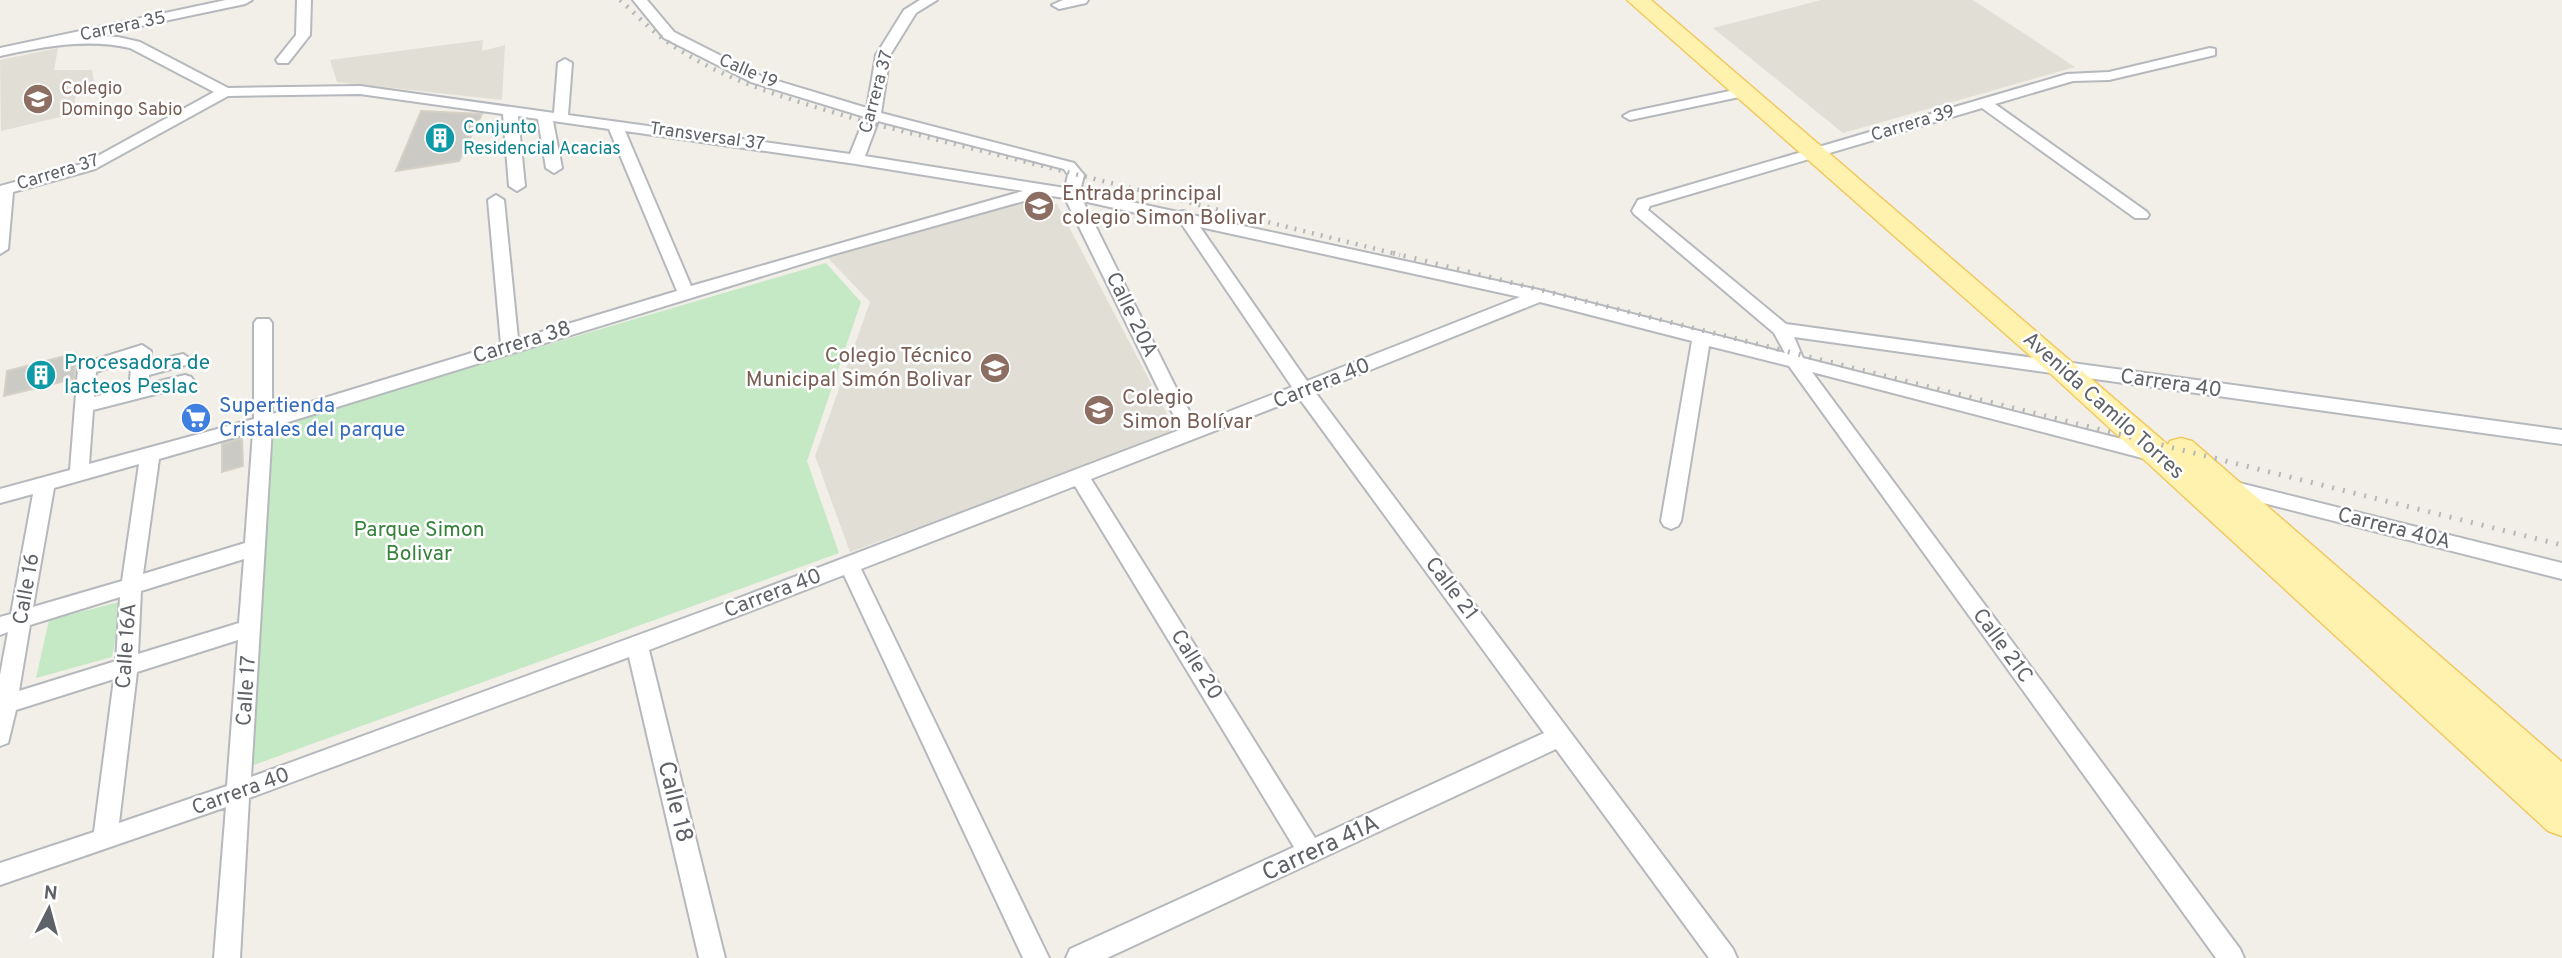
<svg xmlns="http://www.w3.org/2000/svg" width="2562" height="958" viewBox="0 0 2562 958" font-family="Overpass,sans-serif">
<style>
.education{fill:#e1ded6}
.green{fill:#c5e8c5}
.building{fill:#cccac5;stroke:#d6d1c6;stroke-width:2}
.lines{fill:none;stroke-linecap:round;stroke-linejoin:round}
.minor-casing{stroke:#b5b8bc;stroke-width:4}
.primary-casing{stroke:#f2c960;stroke-width:3}
.minor{fill:#fff;fill-rule:evenodd}
.primary{fill:#fff2af;fill-rule:evenodd}
.rail-far1{stroke:#b6b7b8;stroke-width:4.5;stroke-dasharray:2 7;stroke-linecap:butt}
.rail{stroke:#b6b7b8;stroke-width:5;stroke-dasharray:2 9;stroke-linecap:butt}
.labels{text-anchor:middle;dominant-baseline:central;stroke-width:5;stroke-linejoin:round;paint-order:stroke}
.far-street-label{font-size:18px;fill:#5f6368;stroke:#fff}
.far-education-label{font-size:18px;fill:#785e54;stroke:#fff;text-anchor:start}
.far-culture-label{font-size:18px;fill:#0d838f;stroke:#fff;text-anchor:start}
.education-label{font-size:21px;fill:#785e54;stroke:#fff;text-anchor:start}
.street-label{font-size:21px;fill:#5f6368;stroke:#fff}
.culture-label{font-size:21px;fill:#0d838f;stroke:#fff;text-anchor:start}
.shop-label{font-size:21px;fill:#366cbe;stroke:#fff;text-anchor:start}
.park-label{font-size:21px;fill:#348238;stroke:#fff}
.near-street-label{font-size:24px;fill:#5f6368;stroke:#fff}
</style>
<rect width="100%" height="100%" fill="#f1efe8"/>
<g class="education">
<polygon points="1821,0 1973,0 2075,67 1843,133 1713,28"/>
<polygon points="483,40 482,51 505,45 502,100 337,82 330,60"/>
<polygon points="58,48 54,70 92,70 94,82 77,86 73,114 1,131 0,60"/>
<polygon points="1021,202 1057,204 1177,433 850,552 815,456 870,302 828,258"/>
</g>
<g class="green">
<polygon points="826,263 861,302 807,461 839,553 251,766 274,425"/>
<polygon points="123,601 112,657 36,678 49,620"/>
</g>
<g class="building">
<polygon points="421,111 482,114 459,161 396,171"/>
<polygon points="76,353 74,379 4,396 7,371"/>
<polygon points="242,438 243,466 222,472 222,444"/>
</g>
<g class="lines">
<g class="minor-casing">
<g id="minor">
<path d="M 226,0 L 252,0 L 245,4 L 93,36 L 118,37 L 140,42 L 228,88 L 360,86 L 554,113 L 558,63 L 565,59 L 572,63 L 568,115 L 850,154 L 865,117 L 751,82 L 664,38 L 633,0 L 647,0 L 674,32 L 761,76 L 867,108 L 876,55 L 904,10 L 920,0 L 937,0 L 916,13 L 890,55 L 881,113 L 1074,163 L 1084,175 L 1080,191 L 1178,212 L 1184,211 L 1192,215 L 1539,290 L 1785,353 L 1774,333 L 1634,214 L 1632,211 L 1638,200 L 2067,74 L 2109,72 L 2210,48 L 2215,49 L 2215,55 L 2109,80 L 2073,81 L 1995,104 L 2147,212 L 2149,215 L 2147,218 L 2135,218 L 1982,108 L 1650,206 L 1648,210 L 1786,324 L 2562,430 L 2562,444 L 1794,337 L 1803,358 L 2161,449 L 2163,454 L 2161,459 L 2154,461 L 1812,372 L 2240,949 L 2244,958 L 2216,958 L 1789,366 L 1709,346 L 1681,521 L 1678,526 L 1671,529 L 1664,526 L 1661,521 L 1692,341 L 1540,302 L 1315,392 L 1733,949 L 1737,958 L 1709,958 L 1556,749 L 1107,958 L 1066,958 L 1070,949 L 1294,847 L 1075,486 L 861,569 L 1049,958 L 1023,958 L 844,575 L 649,650 L 725,958 L 699,958 L 629,657 L 249,798 L 240,958 L 214,958 L 226,807 L 0,885 L 0,863 L 94,832 L 114,679 L 16,710 L 8,743 L 0,746 L 0,675 L 8,632 L 0,635 L 0,617 L 11,614 L 33,494 L 0,503 L 0,489 L 70,470 L 78,368 L 81,364 L 142,345 L 151,351 L 150,362 L 183,354 L 192,360 L 189,364 L 149,375 L 148,384 L 185,375 L 191,377 L 194,381 L 191,385 L 93,410 L 89,464 L 254,419 L 254,323 L 257,319 L 269,319 L 272,323 L 272,414 L 501,344 L 488,200 L 496,195 L 504,200 L 518,339 L 677,291 L 609,129 L 553,121 L 562,168 L 554,173 L 546,168 L 538,119 L 518,116 L 525,186 L 517,191 L 509,186 L 503,114 L 360,94 L 228,96 L 95,169 L 13,192 L 8,249 L 0,254 L 0,186 L 85,163 L 214,92 L 130,48 C 87,38 43,47 0,56 L 0,48 ZM 878,121 L 1064,169 L 1068,175 L 1065,188 L 865,156 ZM 625,131 L 856,164 L 1023,191 L 691,286 ZM 1045,195 L 1065,198 L 1159,390 L 1182,429 L 731,601 L 251,777 L 272,427 L 831,255 ZM 1083,201 L 1181,223 L 1292,387 L 1197,424 L 1177,390 ZM 1200,227 L 1520,297 L 1307,381 ZM 132,360 L 129,388 L 94,397 L 96,372 ZM 1299,398 L 1544,733 L 1315,838 L 1091,479 ZM 253,432 L 245,543 L 143,574 L 159,459 ZM 139,464 L 122,581 L 33,607 L 54,488 ZM 244,559 L 239,623 L 138,654 L 141,591 ZM 120,597 L 116,661 L 19,691 L 30,625 ZM 238,640 L 227,786 L 119,823 L 137,672 Z"/>
<polygon points="297,0 311,0 310,35 288,63 278,63 276,60 296,35"/>
<polygon points="1063,0 1088,0 1086,3 1059,9 1052,5"/>
<polygon points="1744,88 1751,92 1749,95 1630,120 1623,116 1630,112"/>
<polygon points="2227,480 2562,563 2562,579 2220,492 2217,487 2220,482"/>
</g>
</g>
<g class="primary-casing">
<polygon id="primary" points="1627,0 1651,0 2168,445 2170,441 2181,438 2192,441 2562,762 2562,836 2548,831 2052,375"/>
</g>
<use href="#minor" class="minor"/>
<use href="#primary" class="primary"/>
<path class="rail-far1" d="M 620,0 C 636,14 651,31 669,43 C 728,84 802,103 870,123 L 1400,255"/>
<polyline class="rail" points="1393,253 2562,545"/>
</g>
<defs>
<g id="school-disc" transform="scale(1.575)"><circle r="9.5" fill="#8d6e63" stroke="#fff"/><path d="M0-5L7-2L0 1L-7-2ZM-4 1L0 2.5L4 1V4Q0 6-4 4Z" fill="#fff"/></g>
<g id="building-disc" transform="scale(1.575)"><circle r="9.5" fill="#0f9aa8" stroke="#fff"/><path d="M-4-6H4V6H1V3H-1V6H-4ZM-2.5-4.3h1.7v1.8h-1.7ZM.8-4.3h1.7v1.8H.8ZM-2.5-1h1.7V.8h-1.7ZM.8-1h1.7V.8H.8Z" fill="#fff"/></g>
<g id="university-disc" transform="scale(1.575)"><circle r="9.5" fill="#8d6e63" stroke="#fff"/><path d="M0-5L7-2L0 1L-7-2ZM-4 1L0 2.5L4 1V4Q0 6-4 4Z" fill="#fff"/></g>
<g id="supermarket-disc" transform="scale(1.575)"><circle r="9.5" fill="#3f7fe0" stroke="#fff"/><path d="M-6-5.5h2.5l.6 2H6L4.5 2H-2.5L-4.4-4H-6ZM-1.5 3.2a1.3 1.3 0 1 0 .1 0ZM3 3.2a1.3 1.3 0 1 0 .1 0Z" fill="#fff"/></g>
</defs>
<g fill-rule="evenodd">
<use href="#school-disc" x="38" y="99"/>
<use href="#building-disc" x="440" y="138"/>
<use href="#school-disc" x="1039" y="206"/>
<use href="#school-disc" x="995" y="368"/>
<use href="#building-disc" x="41" y="375"/>
<use href="#university-disc" x="1099" y="410"/>
<use href="#supermarket-disc" x="196" y="418"/>
</g>
<g class="labels">
<g class="far-street-label">
<text transform="translate(123 27) rotate(-12)">Carrera 35</text>
<text transform="translate(748 72) rotate(23)">Calle 19</text>
<text transform="translate(877 92) rotate(-75)">Carrera 37</text>
<text transform="translate(1913 124) rotate(-17)">Carrera 39</text>
<text transform="translate(707 137) rotate(8)">Transversal 37</text>
<text transform="translate(58 173) rotate(-17)">Carrera 37</text>
</g>
<g class="far-education-label">
<text x="61" y="89">Colegio<tspan x="61" dy="21">Domingo Sabio</tspan></text>
</g>
<g class="far-culture-label">
<text x="463" y="128">Conjunto<tspan x="463" dy="21">Residencial Acacias</tspan></text>
</g>
<g class="education-label">
<text x="1062" y="194">Entrada principal<tspan x="1062" dy="24">colegio Simon Bolivar</tspan></text>
<text x="972" y="356" text-anchor="end">Colegio Técnico<tspan x="972" dy="24">Municipal Simón Bolivar</tspan></text>
<text x="1122" y="398">Colegio<tspan x="1122" dy="24">Simon Bolívar</tspan></text>
</g>
<g class="street-label">
<text transform="translate(1131 315) rotate(64)">Calle 20A</text>
<text transform="translate(522 343) rotate(-17)">Carrera 38</text>
<text transform="translate(1322 384) rotate(-22)">Carrera 40</text>
<text transform="translate(2171 384) rotate(8)">Carrera 40</text>
<text transform="translate(2103 406) rotate(42)">Avenida Camilo Torres</text>
<text transform="translate(2394 529) rotate(14)">Carrera 40A</text>
<text transform="translate(27 589) rotate(-80)">Calle 16</text>
<text transform="translate(1451 589) rotate(53)">Calle 21</text>
<text transform="translate(773 594) rotate(-21)">Carrera 40</text>
<text transform="translate(127 646) rotate(-86)">Calle 16A</text>
<text transform="translate(2002 646) rotate(54)">Calle 21C</text>
<text transform="translate(1196 665) rotate(58)">Calle 20</text>
<text transform="translate(247 691) rotate(-86)">Calle 17</text>
<text transform="translate(241 792) rotate(-20)">Carrera 40</text>
</g>
<g class="culture-label">
<text x="64" y="363">Procesadora de<tspan x="64" dy="24">lacteos Peslac</tspan></text>
</g>
<g class="shop-label">
<text x="219" y="406">Supertienda<tspan x="219" dy="24">Cristales del parque</tspan></text>
</g>
<g class="park-label">
<text x="419" y="530">Parque Simon<tspan x="419" dy="24">Bolivar</tspan></text>
</g>
<g class="near-street-label">
<text transform="translate(674 802) rotate(76)">Calle 18</text>
<text transform="translate(1321 849) rotate(-25)">Carrera 41A</text>
</g>
</g>
<g transform="translate(49 909) rotate(6)" stroke="#ffffff" stroke-width="5" paint-order="stroke">
<path d="M0-5L12 26L0 18L-12 26Z" fill="#5f6368"/>
<text y="-10" font-size="19" font-weight="bold" text-anchor="middle" fill="#5f6368">N</text>
</g>
</svg>
